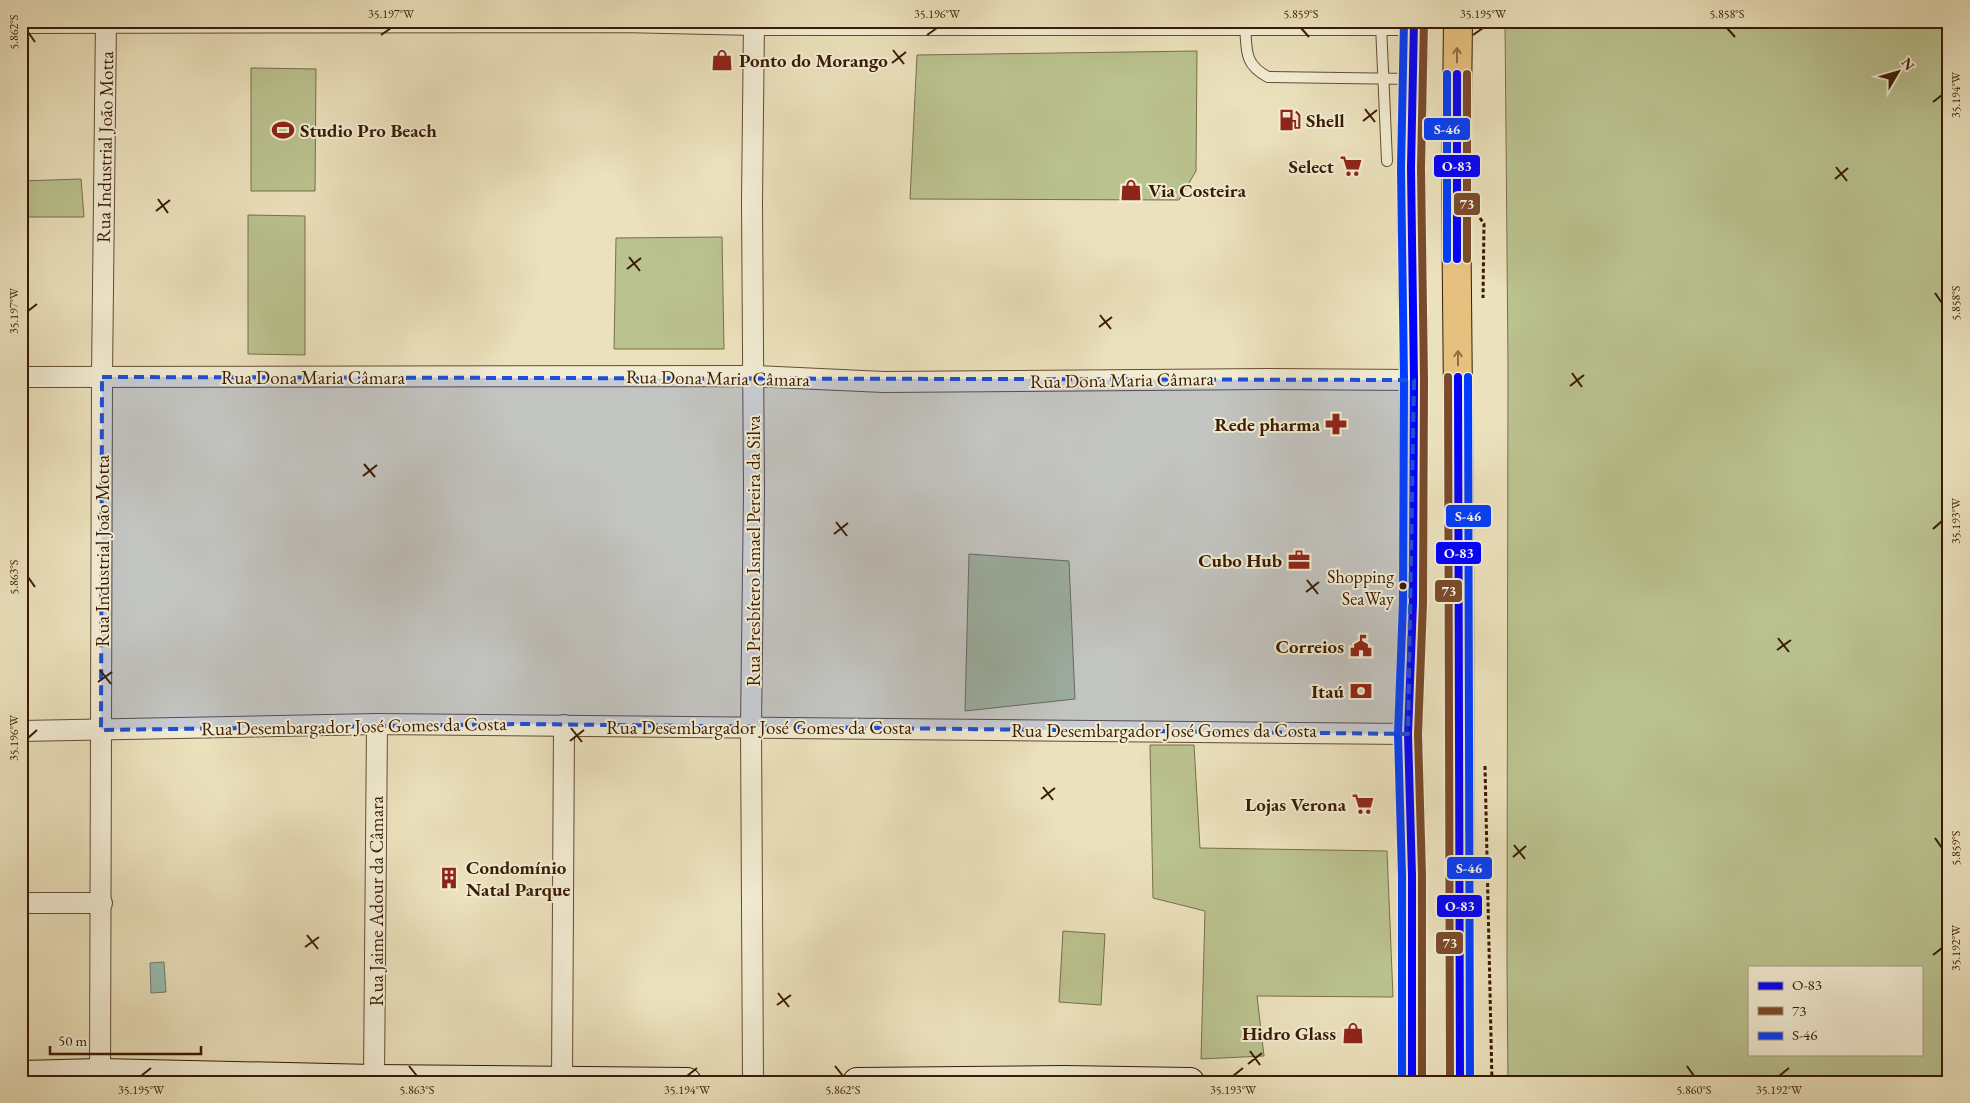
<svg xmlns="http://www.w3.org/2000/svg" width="1970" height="1103" viewBox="0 0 1970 1103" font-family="'EB Garamond',serif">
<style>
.green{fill:#bac28f;stroke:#7a6e49;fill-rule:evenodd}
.water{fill:#98bdb2;stroke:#727c6c}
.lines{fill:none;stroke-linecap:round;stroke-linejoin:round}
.service-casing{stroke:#664c31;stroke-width:12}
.minor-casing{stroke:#664c31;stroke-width:22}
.secondary-casing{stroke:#391b03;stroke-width:30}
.primary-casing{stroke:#391b03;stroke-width:30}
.path{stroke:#391b03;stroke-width:3;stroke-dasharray:4 2.5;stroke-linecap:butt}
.service{stroke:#f2ecd3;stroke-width:10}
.minor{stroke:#f2ecd3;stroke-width:20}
.secondary{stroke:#f2ecd3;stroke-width:28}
.primary{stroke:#e6c07e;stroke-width:28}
.bus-1-casing{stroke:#f2ecd3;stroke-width:11}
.bus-2-casing{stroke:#f2ecd3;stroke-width:11}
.bus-3-casing{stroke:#f2ecd3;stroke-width:11}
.bus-1{stroke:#00f;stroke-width:8}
.bus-2{stroke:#7a4b2a;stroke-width:8}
.bus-3{stroke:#003cff;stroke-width:8}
.oneway{stroke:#906e40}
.marked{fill:#1d4ed8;fill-opacity:0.2;stroke:#1d4ed8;stroke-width:4;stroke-dasharray:10 6;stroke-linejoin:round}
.ticks{fill:none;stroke:#391b03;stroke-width:2}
.bus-dot{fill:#391b03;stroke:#f2ecd3;stroke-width:2}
.labels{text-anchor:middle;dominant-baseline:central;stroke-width:4;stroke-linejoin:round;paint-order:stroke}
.bus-label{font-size:18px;fill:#391b03;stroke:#f2ecd3;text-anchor:end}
.poi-label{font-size:19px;font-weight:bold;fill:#391b03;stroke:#f2ecd3;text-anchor:end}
.street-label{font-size:19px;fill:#391b03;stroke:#f2ecd3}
.line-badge{stroke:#f2ecd3;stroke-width:2}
.badge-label{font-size:14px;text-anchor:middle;font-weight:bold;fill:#fff}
.neatline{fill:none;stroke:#391b03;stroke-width:2}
.ticks-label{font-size:12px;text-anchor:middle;fill:#391b03}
</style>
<rect width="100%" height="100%" fill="#ebe1bc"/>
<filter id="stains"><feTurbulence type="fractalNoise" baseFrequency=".004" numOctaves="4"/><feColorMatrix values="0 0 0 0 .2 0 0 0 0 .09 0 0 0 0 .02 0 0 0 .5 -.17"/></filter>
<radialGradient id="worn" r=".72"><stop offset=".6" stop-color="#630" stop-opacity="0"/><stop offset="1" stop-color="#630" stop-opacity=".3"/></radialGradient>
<g class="green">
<path d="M 1505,21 L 1949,21 L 1949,1082 L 1508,1082 L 1507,963 L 1508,364 ZM 1749,967 L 1921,967 L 1921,1054 L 1749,1054 Z"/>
<polygon points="1197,51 1196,171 1179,200 910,199 917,55"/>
<polygon points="251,68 316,69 315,191 251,191"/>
<polygon points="81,179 84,217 21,217 21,181"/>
<polygon points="248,215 305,216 305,355 248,354"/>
<polygon points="722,237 724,349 614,349 616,238"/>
<polygon points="969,554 1069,561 1075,699 965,711"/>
<polygon points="1150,745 1194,745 1200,848 1387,851 1393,997 1257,996 1264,1056 1201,1059 1205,911 1153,898"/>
<polygon points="1063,931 1105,934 1101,1005 1059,1002"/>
</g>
<polygon class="water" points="164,962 166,992 151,993 150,963"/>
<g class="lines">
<g class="service-casing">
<g id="service">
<path d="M 1245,24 C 1247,49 1243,64 1268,77 L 1411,79"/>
<polyline points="1381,25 1387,161"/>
</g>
</g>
<g class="minor-casing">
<g id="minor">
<polyline points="21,23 621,22 754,25 1414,25"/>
<polyline points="21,377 754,376 884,382 1268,379 1414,380"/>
<polyline points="21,731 377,724 1408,734"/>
<polyline points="21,903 102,903"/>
<polyline points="374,1079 377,724"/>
<polyline points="562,1080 564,725"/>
<polyline points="100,1082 102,377 106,21"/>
<polyline points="753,1082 751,727 754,492 752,202 754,21"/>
</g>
</g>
<g class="secondary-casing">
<g id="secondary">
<polyline points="21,1075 100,1073 374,1079 687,1082"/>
<polyline points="857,1082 1064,1080 1190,1082"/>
</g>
</g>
<g class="primary-casing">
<g id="primary">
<polyline points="1458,21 1456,190 1459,506 1460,1082"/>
<polyline points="1412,1082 1412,875 1408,734 1413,603 1414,380 1411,168 1414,21"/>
</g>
</g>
<g class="path">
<polyline points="1480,218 1484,224 1483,298"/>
<polyline points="1485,766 1492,1082"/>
</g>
<use href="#service" class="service"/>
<use href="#minor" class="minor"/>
<use href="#secondary" class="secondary"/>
<use href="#primary" class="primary"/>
<g class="bus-1-casing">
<g id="bus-1">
<polyline points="1457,74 1457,259"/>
<polyline points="1458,377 1460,1082"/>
<polyline points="1412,1082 1412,875 1408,734 1413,603 1414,380 1411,168 1414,21"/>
</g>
</g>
<g class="bus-2-casing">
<g id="bus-2">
<polyline points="1467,74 1467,259"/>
<polyline points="1448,377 1450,1082"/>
<polyline points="1422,1082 1422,875 1418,734 1423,603 1424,380 1421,168 1424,21"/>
</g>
</g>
<g class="bus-3-casing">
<g id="bus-3">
<polyline points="1447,74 1447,259"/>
<polyline points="1468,377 1470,1082"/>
<polyline points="1402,1082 1402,875 1398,734 1403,603 1404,380 1401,168 1404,21"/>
</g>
</g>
<use href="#bus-1" class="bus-1"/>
<use href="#bus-2" class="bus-2"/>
<use href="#bus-3" class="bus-3"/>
</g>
<defs><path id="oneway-shaft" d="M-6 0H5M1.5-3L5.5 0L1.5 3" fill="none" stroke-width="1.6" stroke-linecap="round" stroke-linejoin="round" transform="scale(1.25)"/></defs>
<g class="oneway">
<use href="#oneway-shaft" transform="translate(1457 55) rotate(-90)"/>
<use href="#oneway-shaft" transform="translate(1458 358) rotate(-90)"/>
</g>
<path class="marked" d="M 102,377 L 1414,380 L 1408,734 L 522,724 L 101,730 Z"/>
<path class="ticks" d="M 1301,28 L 1309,37M 1727,28 L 1735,37M 28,32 L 35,42M 381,35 L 391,28M 927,35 L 937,28M 1473,35 L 1483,28M 893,50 L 904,64M 892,63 L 906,52M 1933,102 L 1942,95M 1365,109 L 1375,122M 1363,121 L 1377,110M 1836,167 L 1847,181M 1835,179 L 1848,168M 158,199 L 168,213M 156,211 L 170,200M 629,257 L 640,271M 627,269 L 641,258M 1935,293 L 1942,303M 28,311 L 37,304M 1100,315 L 1111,329M 1099,327 L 1112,317M 1572,373 L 1582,387M 1570,386 L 1584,375M 364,464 L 375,477M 363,476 L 377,465M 836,522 L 847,536M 1933,529 L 1942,521M 834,534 L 848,523M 28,577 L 35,587M 1307,580 L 1318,594M 1306,592 L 1319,582M 1778,638 L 1789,652M 1777,650 L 1791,640M 100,670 L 111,684M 98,682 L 112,672M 571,728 L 582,742M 28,738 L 37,730M 570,741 L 584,730M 1043,787 L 1053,800M 1041,799 L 1055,788M 1935,838 L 1942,848M 1514,845 L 1525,859M 1513,857 L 1526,846M 307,935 L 318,949M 305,947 L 319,937M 1933,955 L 1942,948M 778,993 L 789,1007M 777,1005 L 791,995M 1250,1051 L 1260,1065M 1248,1064 L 1262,1053M 409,1066 L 417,1076M 835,1066 L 843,1076M 1687,1066 L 1694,1076M 141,1076 L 151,1068M 687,1076 L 697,1068M 1233,1076 L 1243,1068M 1779,1076 L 1789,1068"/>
<defs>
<g id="shop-bare" transform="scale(1.725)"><path d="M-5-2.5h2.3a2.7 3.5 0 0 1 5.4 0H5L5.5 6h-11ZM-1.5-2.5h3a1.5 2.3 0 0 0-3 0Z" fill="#8f2418" stroke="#f2ecd3" stroke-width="2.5" paint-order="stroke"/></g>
<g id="fuel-bare" transform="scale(1.725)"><path d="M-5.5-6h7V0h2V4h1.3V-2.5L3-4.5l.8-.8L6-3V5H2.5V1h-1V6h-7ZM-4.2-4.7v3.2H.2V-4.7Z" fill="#8f2418" stroke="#f2ecd3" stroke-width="2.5" paint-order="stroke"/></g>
<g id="stadium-bare" transform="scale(1.725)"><path d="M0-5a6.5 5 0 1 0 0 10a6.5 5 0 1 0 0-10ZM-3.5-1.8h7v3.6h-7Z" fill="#8f2418" stroke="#f2ecd3" stroke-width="2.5" paint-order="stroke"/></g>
<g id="supermarket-bare" transform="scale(1.725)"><path d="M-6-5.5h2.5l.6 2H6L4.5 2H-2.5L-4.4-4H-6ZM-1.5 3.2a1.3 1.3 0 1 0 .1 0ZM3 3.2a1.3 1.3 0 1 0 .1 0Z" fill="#8f2418" stroke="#f2ecd3" stroke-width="2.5" paint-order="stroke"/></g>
<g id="pharmacy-bare" transform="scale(1.725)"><path d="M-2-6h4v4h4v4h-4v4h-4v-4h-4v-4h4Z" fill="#8f2418" stroke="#f2ecd3" stroke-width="2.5" paint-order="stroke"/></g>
<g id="office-bare" transform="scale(1.725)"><path d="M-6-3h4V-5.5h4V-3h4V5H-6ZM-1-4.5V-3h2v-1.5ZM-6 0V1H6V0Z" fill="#8f2418" stroke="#f2ecd3" stroke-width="2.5" paint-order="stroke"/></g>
<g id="civic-bare" transform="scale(1.725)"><path d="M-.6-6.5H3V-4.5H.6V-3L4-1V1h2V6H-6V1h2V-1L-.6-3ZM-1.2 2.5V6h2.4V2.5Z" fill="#8f2418" stroke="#f2ecd3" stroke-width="2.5" paint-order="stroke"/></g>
<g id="bank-bare" transform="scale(1.725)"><path d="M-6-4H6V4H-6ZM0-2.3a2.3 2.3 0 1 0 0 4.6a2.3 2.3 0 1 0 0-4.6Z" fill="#8f2418" stroke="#f2ecd3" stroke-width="2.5" paint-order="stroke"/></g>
<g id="building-bare" transform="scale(1.725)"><path d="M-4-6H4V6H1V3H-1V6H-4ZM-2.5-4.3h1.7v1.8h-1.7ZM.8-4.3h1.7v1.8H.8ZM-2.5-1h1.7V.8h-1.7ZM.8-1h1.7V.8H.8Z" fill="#8f2418" stroke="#f2ecd3" stroke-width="2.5" paint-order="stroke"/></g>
</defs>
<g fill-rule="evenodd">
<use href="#shop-bare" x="722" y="60"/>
<use href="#fuel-bare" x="1290" y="120"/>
<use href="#stadium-bare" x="283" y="130"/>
<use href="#supermarket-bare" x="1351" y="166"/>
<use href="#shop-bare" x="1131" y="190"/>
<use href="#pharmacy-bare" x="1336" y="424"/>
<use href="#office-bare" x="1299" y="560"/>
<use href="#civic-bare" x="1361" y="646"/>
<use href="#bank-bare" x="1361" y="691"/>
<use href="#supermarket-bare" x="1363" y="804"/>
<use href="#building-bare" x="449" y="878"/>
<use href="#shop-bare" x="1353" y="1033"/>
</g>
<circle class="bus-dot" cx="1403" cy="586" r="4.5"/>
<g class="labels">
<g class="bus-label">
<text x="1394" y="576">Shopping<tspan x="1394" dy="22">SeaWay</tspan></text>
</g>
<g class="poi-label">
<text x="739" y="60" text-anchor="start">Ponto do Morango</text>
<text x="1306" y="120" text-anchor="start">Shell</text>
<text x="300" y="130" text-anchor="start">Studio Pro Beach</text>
<text x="1334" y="166">Select</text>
<text x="1148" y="190" text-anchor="start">Via Costeira</text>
<text x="1320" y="424">Rede pharma</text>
<text x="1282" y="560">Cubo Hub</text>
<text x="1344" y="646">Correios</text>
<text x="1344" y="691">Itaú</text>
<text x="1346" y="804">Lojas Verona</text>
<text x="466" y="867" text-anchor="start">Condomínio<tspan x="466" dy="22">Natal Parque</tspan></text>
<text x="1336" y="1033">Hidro Glass</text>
</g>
<g class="street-label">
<text transform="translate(105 147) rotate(-89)">Rua Industrial João Motta</text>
<text x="313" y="377">Rua Dona Maria Câmara</text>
<text transform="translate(718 378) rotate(1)">Rua Dona Maria Câmara</text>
<text transform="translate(1122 380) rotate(-1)">Rua Dona Maria Câmara</text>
<text transform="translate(102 551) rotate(-90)">Rua Industrial João Motta</text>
<text transform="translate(753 551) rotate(-90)">Rua Presbítero Ismael Pereira da Silva</text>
<text transform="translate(354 726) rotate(-1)">Rua Desembargador José Gomes da Costa</text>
<text x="759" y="727">Rua Desembargador José Gomes da Costa</text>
<text x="1164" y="730">Rua Desembargador José Gomes da Costa</text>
<text transform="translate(376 901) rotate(-90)">Rua Jaime Adour da Câmara</text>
</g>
</g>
<g class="line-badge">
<rect x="1423" y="117" width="48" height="24" rx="5" fill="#003cff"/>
<rect x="1433" y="154" width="48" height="24" rx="5" fill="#00f"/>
<rect x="1453" y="192" width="28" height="24" rx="5" fill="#7a4b2a"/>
<rect x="1445" y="504" width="47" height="24" rx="5" fill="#003cff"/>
<rect x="1435" y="541" width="47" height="24" rx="5" fill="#00f"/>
<rect x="1434" y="579" width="29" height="24" rx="5" fill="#7a4b2a"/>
<rect x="1446" y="856" width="47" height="24" rx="5" fill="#003cff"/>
<rect x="1436" y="894" width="47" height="24" rx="5" fill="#00f"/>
<rect x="1435" y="931" width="29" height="24" rx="5" fill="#7a4b2a"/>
</g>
<g class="badge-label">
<text x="1447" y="134">S-46</text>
<text x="1457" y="171">O-83</text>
<text x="1467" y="209">73</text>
<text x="1468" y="521">S-46</text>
<text x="1459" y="558">O-83</text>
<text x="1449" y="596">73</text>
<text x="1469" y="873">S-46</text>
<text x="1460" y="911">O-83</text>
<text x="1450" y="948">73</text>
</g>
<rect width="1970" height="1103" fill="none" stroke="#ebe1bc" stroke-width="55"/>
<rect x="1748" y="966" width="175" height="90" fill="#f2ecd3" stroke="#a89880"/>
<rect x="1758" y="982" width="25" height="8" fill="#0000ff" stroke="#a89880"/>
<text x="1792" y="990" font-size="15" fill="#391b03">O-83</text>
<rect x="1758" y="1007" width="25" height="8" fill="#7a4b2a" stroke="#a89880"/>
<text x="1792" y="1016" font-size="15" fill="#391b03">73</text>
<rect x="1758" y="1032" width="25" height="8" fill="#003cff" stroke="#a89880"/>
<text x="1792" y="1040" font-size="15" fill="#391b03">S-46</text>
<g transform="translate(1898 72) rotate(52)" stroke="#f2ecd3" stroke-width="4" paint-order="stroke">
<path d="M0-4L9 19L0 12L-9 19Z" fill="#391b03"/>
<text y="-8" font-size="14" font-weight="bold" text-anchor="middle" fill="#391b03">N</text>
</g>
<path d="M50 1046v8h151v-8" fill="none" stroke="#391b03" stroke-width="2.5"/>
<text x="58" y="1046" font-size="15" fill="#391b03" stroke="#f2ecd3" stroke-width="4" paint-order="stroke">50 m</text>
<rect x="28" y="28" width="1914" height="1048" class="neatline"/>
<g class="ticks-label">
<text x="391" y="18">35.197°W</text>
<text x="937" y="18">35.196°W</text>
<text x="1301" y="18">5.859°S</text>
<text x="1483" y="18">35.195°W</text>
<text x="1727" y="18">5.858°S</text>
<text transform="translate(14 32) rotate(-90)" y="4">5.862°S</text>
<text transform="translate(1956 95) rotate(-90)" y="4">35.194°W</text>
<text transform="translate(1956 303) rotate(-90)" y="4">5.858°S</text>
<text transform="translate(14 311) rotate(-90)" y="4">35.197°W</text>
<text transform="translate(1956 521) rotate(-90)" y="4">35.193°W</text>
<text transform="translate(14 577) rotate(-90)" y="4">5.863°S</text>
<text transform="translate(14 738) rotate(-90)" y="4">35.196°W</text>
<text transform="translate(1956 848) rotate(-90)" y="4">5.859°S</text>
<text transform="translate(1956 948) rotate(-90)" y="4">35.192°W</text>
<text x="141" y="1094">35.195°W</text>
<text x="417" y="1094">5.863°S</text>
<text x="687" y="1094">35.194°W</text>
<text x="843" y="1094">5.862°S</text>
<text x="1233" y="1094">35.193°W</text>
<text x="1694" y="1094">5.860°S</text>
<text x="1779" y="1094">35.192°W</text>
</g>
<rect width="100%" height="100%" filter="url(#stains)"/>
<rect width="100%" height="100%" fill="url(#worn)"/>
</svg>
